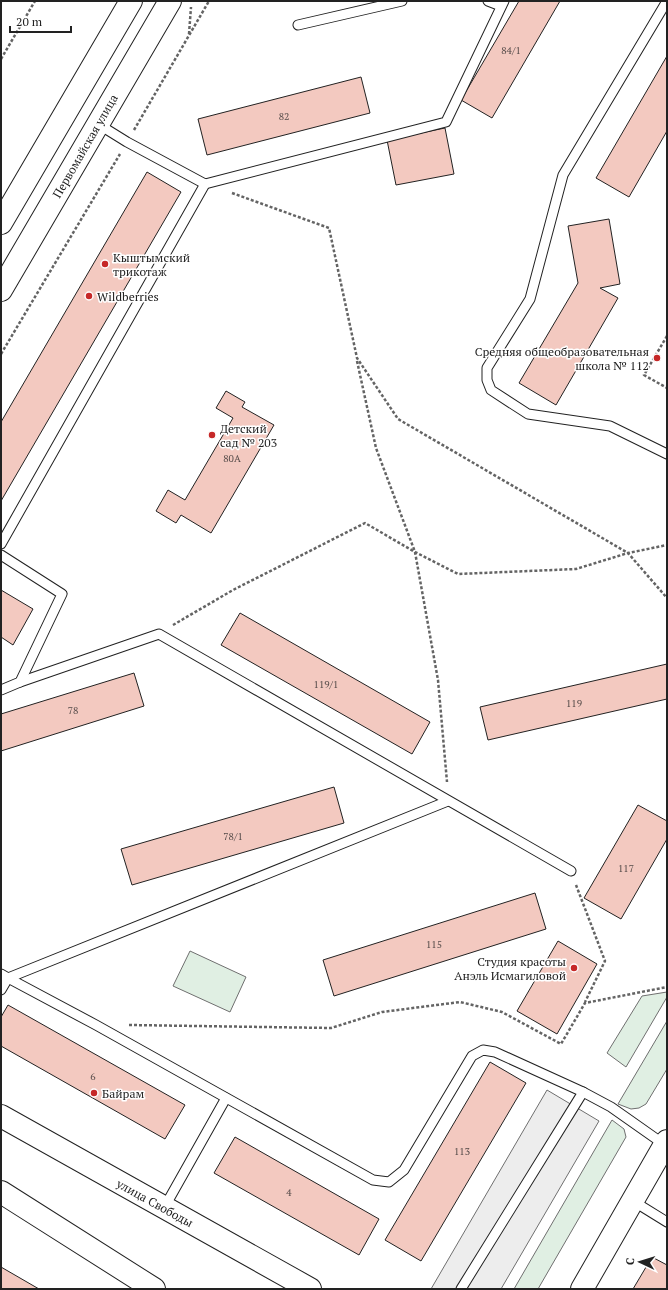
<svg xmlns="http://www.w3.org/2000/svg" width="668" height="1290" viewBox="0 0 668 1290" font-family="'PT Serif',serif">
<style>
.green{fill:#e0efe3;stroke:#6f6f6f}
.parking{fill:#ededed;stroke:#6f6f6f}
.building{fill:#f3c9c0;stroke:#222}
.lines{fill:none;stroke-linecap:round;stroke-linejoin:round}
.service-casing{stroke:#222;stroke-width:11}
.tertiary-casing{stroke:#222;stroke-width:24}
.secondary-casing{stroke:#222;stroke-width:24}
.path{stroke:#646464;stroke-width:2.5;stroke-dasharray:3 2;stroke-linecap:butt}
.service{stroke:#fff;stroke-width:9}
.tertiary{stroke:#fff;stroke-width:22}
.secondary{stroke:#fff;stroke-width:22}
.poi-dot{fill:#c62828;stroke:#fff;stroke-width:1.5}
.labels{text-anchor:middle;dominant-baseline:central;stroke-width:3;stroke-linejoin:round;paint-order:stroke}
.number-label{font-size:10px;fill:#564c4a}
.street-label{font-size:12px;fill:#222;stroke:#fff}
.poi-label{font-size:12px;fill:#222;stroke:#fff;text-anchor:start}
</style>
<rect width="100%" height="100%" fill="#fff"/>
<g class="green">
<polygon points="190,951 246,977 230,1012 173,986"/>
<polygon points="667,992 667,997 626,1067 607,1053 642,996"/>
<polygon points="667,1021 667,1069 646,1104 639,1108 631,1109 618,1104"/>
<polygon points="612,1120 624,1129 626,1137 538,1289 514,1289"/>
</g>
<polygon class="parking" points="547,1090 599,1121 501,1289 431,1289"/>
<g class="building">
<polygon points="519,1 560,1 492,118 461,100"/>
<polygon points="667,56 667,131 629,197 596,178"/>
<polygon points="361,77 370,113 207,155 198,119"/>
<polygon points="445,128 454,174 396,185 387,140"/>
<polygon points="147,172 181,192 1,501 1,422"/>
<polygon points="609,219 620,284 600,288 618,298 556,405 519,383 578,283 568,226"/>
<polygon points="226,391 245,402 242,407 274,425 211,533 181,515 176,523 156,511 168,490 185,500 233,418 216,408"/>
<polygon points="1,590 33,609 13,645 1,637"/>
<polygon points="240,613 430,722 412,754 221,645"/>
<polygon points="667,664 667,699 488,740 480,707"/>
<polygon points="134,673 144,706 1,751 1,714"/>
<polygon points="334,787 344,823 132,885 121,849"/>
<polygon points="638,805 667,821 667,839 621,919 584,898"/>
<polygon points="535,893 546,929 334,996 323,960"/>
<polygon points="558,941 597,964 557,1034 517,1011"/>
<polygon points="8,1005 185,1105 165,1139 1,1046 1,1017"/>
<polygon points="490,1062 526,1083 421,1261 385,1240"/>
<polygon points="235,1137 379,1219 359,1255 214,1173"/>
<polygon points="652,1257 667,1265 667,1289 633,1289"/>
<polygon points="1,1267 39,1289 1,1289"/>
</g>
<g class="lines">
<g class="service-casing">
<g id="service">
<polyline points="488,1 501,6"/>
<polyline points="667,1 563,175 530,299 487,368 487,380 491,390 528,414 610,426 667,454"/>
<polyline points="298,25 402,1"/>
<polyline points="98,124 127,142 205,184 446,122 504,1"/>
<polyline points="1,544 205,184"/>
<polyline points="1,555 62,594 20,682 1,690"/>
<polyline points="20,682 159,634 571,871"/>
<polyline points="448,801 8,978 96,1025 373,1180 389,1182 404,1170 472,1056 483,1050 495,1052 583,1092 611,1107 665,1145"/>
<polyline points="1,974 8,978 1,990"/>
<polyline points="633,1201 667,1222"/>
<polyline points="164,1208 226,1098"/>
<polyline points="461,1289 583,1092"/>
</g>
</g>
<g class="tertiary-casing">
<g id="tertiary">
<polyline points="1,1116 310,1289"/>
<polyline points="1,1192 154,1289"/>
</g>
</g>
<g class="secondary-casing">
<g id="secondary">
<polyline points="1,223 131,1"/>
<polyline points="1,290 170,1"/>
<polyline points="582,1289 667,1141"/>
</g>
</g>
<g class="path">
<polyline points="189,34 191,7"/>
<polyline points="1,59 35,1"/>
<polyline points="134,130 209,1"/>
<polyline points="232,193 329,228 357,358 398,419 628,553 667,598"/>
<polyline points="667,336 644,375 667,388"/>
<polyline points="1,354 120,154"/>
<polyline points="357,361 376,448 415,552 438,680 447,782"/>
<polyline points="173,625 233,590 365,523 415,552 458,574 576,569 628,553 667,545"/>
<polyline points="576,885 605,961 585,1002"/>
<polyline points="129,1025 331,1028 382,1012 460,1002 502,1012 561,1044 585,1003 667,987"/>
</g>
<use href="#service" class="service"/>
<use href="#tertiary" class="tertiary"/>
<use href="#secondary" class="secondary"/>
</g>
<g class="poi-dot">
<circle cx="105" cy="264" r="4"/>
<circle cx="89" cy="296" r="4"/>
<circle cx="657" cy="358" r="4"/>
<circle cx="212" cy="435" r="4"/>
<circle cx="574" cy="968" r="4"/>
<circle cx="94" cy="1093" r="4"/>
</g>
<g class="labels">
<g class="number-label">
<text x="511" y="50">84/1</text>
<text x="284" y="116">82</text>
<text x="232" y="458">80А</text>
<text x="326" y="684">119/1</text>
<text x="574" y="703">119</text>
<text x="73" y="710">78</text>
<text x="233" y="836">78/1</text>
<text x="626" y="868">117</text>
<text x="434" y="944">115</text>
<text x="93" y="1076">6</text>
<text x="462" y="1151">113</text>
<text x="289" y="1192">4</text>
</g>
<g class="street-label">
<text transform="translate(85 146) rotate(-60)">Первомайская улица</text>
<text transform="translate(155 1203) rotate(29)">улица Свободы</text>
</g>
<g class="poi-label">
<text x="113" y="257">Кыштымский<tspan x="113" dy="14">трикотаж</tspan></text>
<text x="97" y="296">Wildberries</text>
<text x="649" y="351" text-anchor="end">Средняя общеобразовательная<tspan x="649" dy="14">школа № 112</tspan></text>
<text x="220" y="428">Детский<tspan x="220" dy="14">сад № 203</tspan></text>
<text x="566" y="961" text-anchor="end">Студия красоты<tspan x="566" dy="14">Анэль Исмагиловой</tspan></text>
<text x="102" y="1093">Байрам</text>
</g>
</g>
<rect width="668" height="1290" fill="none" stroke="#222222" stroke-width="4"/>
<g transform="translate(640 1262) rotate(274)" stroke="#ffffff" stroke-width="3" paint-order="stroke">
<path d="M0-3L7 15L0 10L-7 15Z" fill="#222222"/>
<text y="-6" font-size="11" font-weight="bold" text-anchor="middle" fill="#222222">С</text>
</g>
<path d="M10 26v6h61v-6" fill="none" stroke="#222222" stroke-width="2"/>
<text x="16" y="26" font-size="12" fill="#222222" stroke="#ffffff" stroke-width="3" paint-order="stroke">20 m</text>
</svg>
